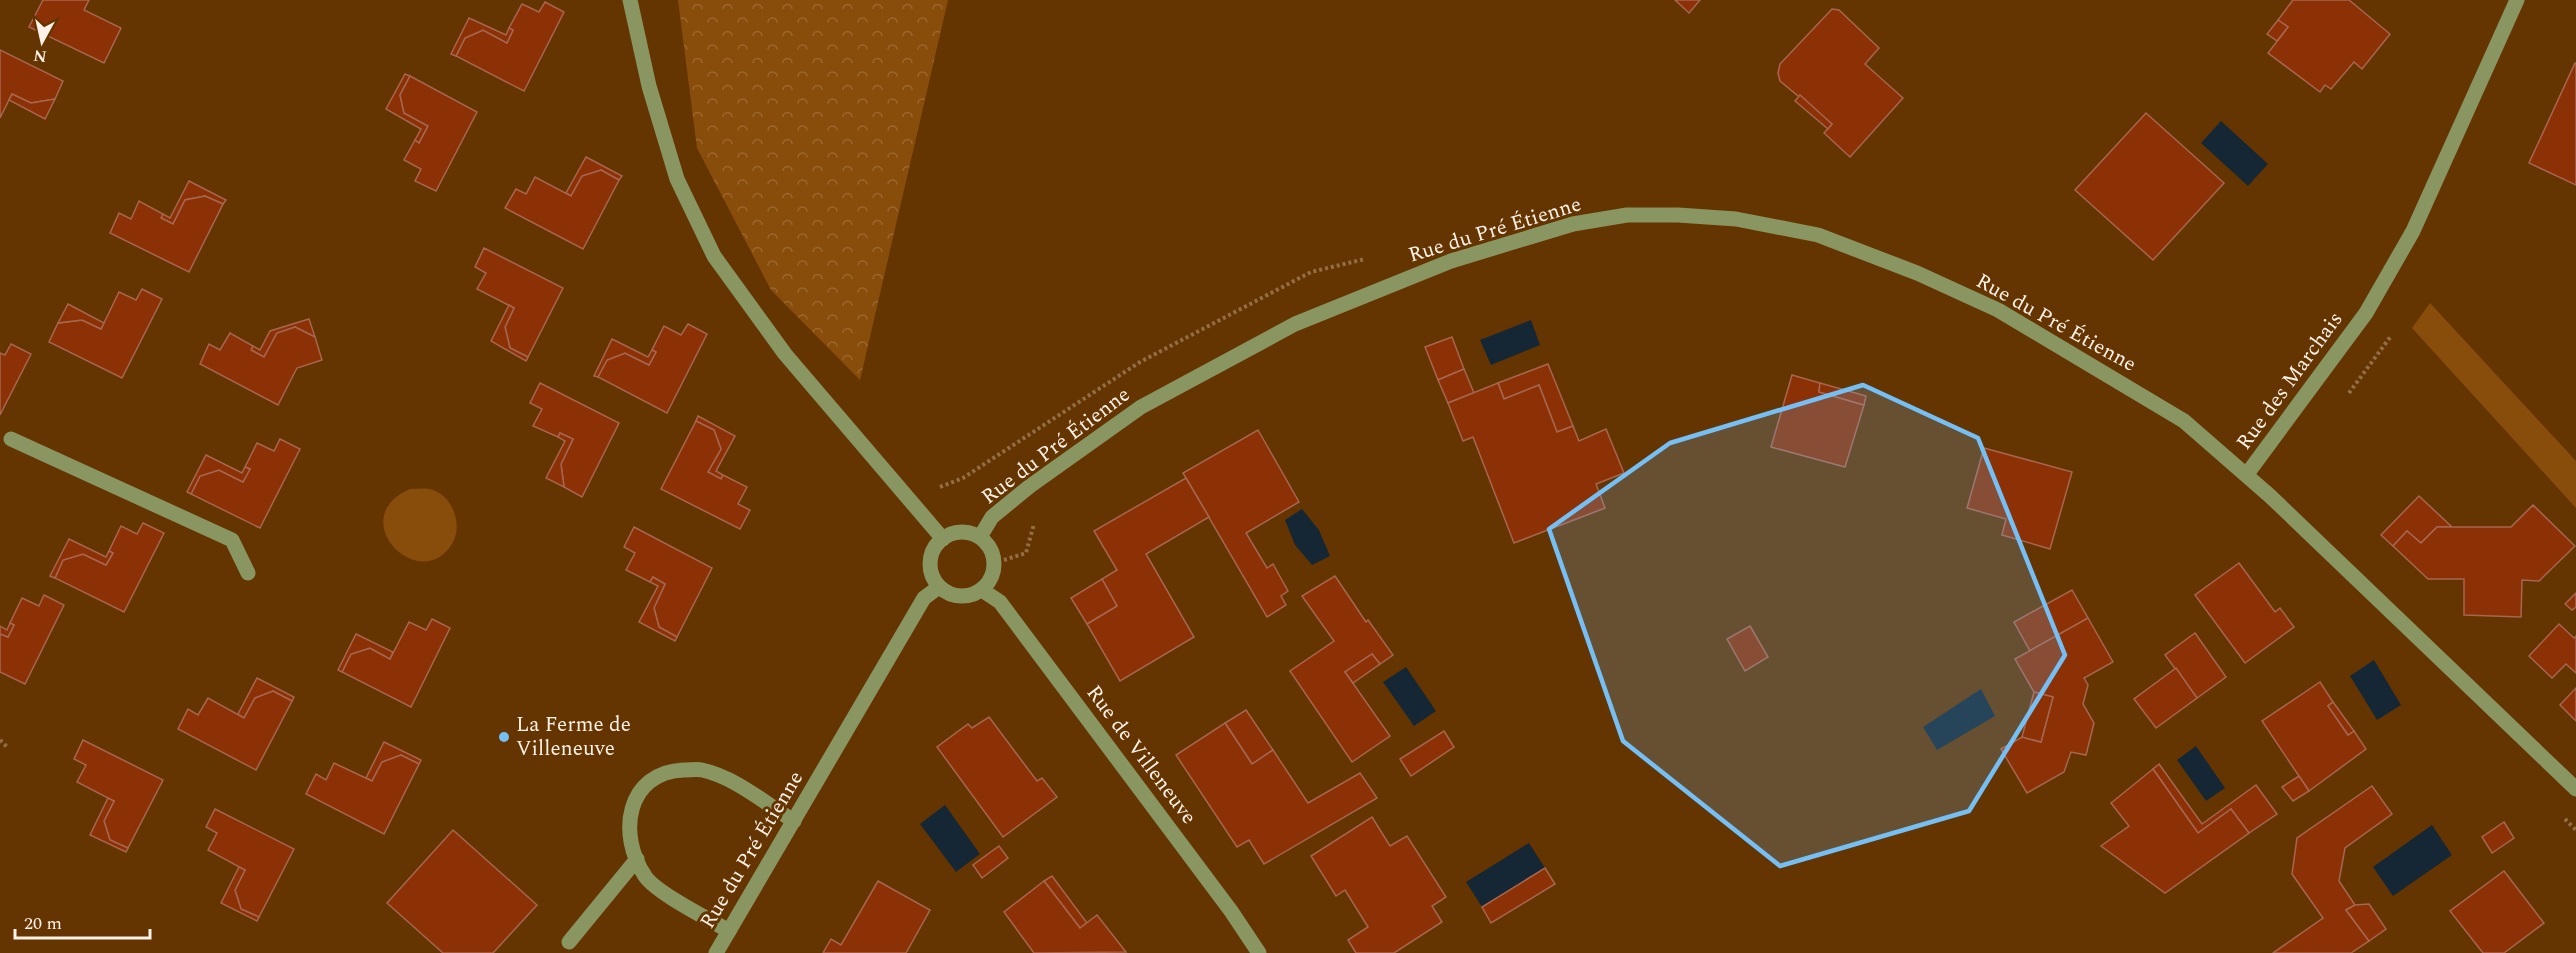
<svg xmlns="http://www.w3.org/2000/svg" width="2576" height="953" viewBox="0 0 2576 953" font-family="Spectral,serif">
<style>
.grass{fill:#894d0b}
.park{fill:url(#park-crowns)}
.water{fill:#152734}
.building{fill:#8c3105;stroke:#a6664f;stroke-width:1.5}
.lines{fill:none;stroke-linecap:round;stroke-linejoin:round}
.path{stroke:#936e47;stroke-width:4;stroke-dasharray:3 3;stroke-linecap:butt}
.minor{stroke:#899662;stroke-width:15}
.marked{fill:#74c0f6;fill-opacity:0.2;stroke:#74c0f6;stroke-width:4.5;stroke-linejoin:round}
.poi-dot{fill:#74c0f6;stroke:#643500;stroke-width:2}
.labels{text-anchor:middle;dominant-baseline:central;stroke-width:6;stroke-linejoin:round;paint-order:stroke}
.street-label{font-size:21px;fill:#fdf1e8;stroke:#643500}
.poi-label{font-size:21px;fill:#fdf1e8;stroke:#643500;text-anchor:start}
</style>
<defs>
<pattern id="park-crowns" width="20" height="18" patternUnits="userSpaceOnUse" patternTransform="scale(1.5)"><rect width="20" height="18" fill="#894d0b"/><path d="M2 6a3 3 0 1 1 6 0M12 15a3 3 0 1 1 6 0" fill="none" stroke="#9b672f"/></pattern>
</defs>
<rect width="100%" height="100%" fill="#643500"/>
<g class="grass">
<polygon points="2430,303 2576,461 2576,508 2412,328"/>
<path d="M 410,489 C 416,489 423,488 429,489 C 452,493 464,525 452,544 C 419,596 343,518 410,489 Z"/>
</g>
<polygon class="park" points="678,0 948,0 860,380 771,290 697,148"/>
<g class="water">
<polygon points="2221,121 2268,164 2248,186 2201,143"/>
<polygon points="1531,320 1540,345 1491,365 1480,340"/>
<polygon points="1302,509 1319,530 1330,556 1312,565 1295,545 1285,520"/>
<polygon points="2374,660 2401,705 2377,720 2350,676"/>
<polygon points="1406,667 1436,711 1414,726 1383,682"/>
<polygon points="1981,689 1995,716 1937,750 1923,727"/>
<polygon points="2196,746 2225,788 2206,801 2177,760"/>
<polygon points="945,805 980,854 956,872 920,824"/>
<polygon points="2432,825 2452,855 2393,896 2373,867"/>
<polygon points="1529,843 1545,868 1482,907 1466,882"/>
</g>
<g class="building">
<polygon points="43,0 89,0 84,10 121,28 104,63 29,27"/>
<polygon points="1675,0 1700,0 1689,13"/>
<polygon points="2293,0 2349,0 2390,34 2362,69 2354,62 2331,89 2325,85 2320,92 2268,53 2288,27 2278,20"/>
<polygon points="545,2 564,12 524,91 456,56 465,38 483,30 507,43 513,30 509,28 522,4 539,12"/>
<polygon points="1832,9 1839,10 1879,48 1865,64 1903,98 1850,157 1824,133 1832,124 1780,81 1778,73 1780,64"/>
<polygon points="469,18 506,35 509,28 513,30 507,43 483,30 465,38 456,56 451,54"/>
<polygon points="2278,20 2288,27 2277,41 2267,34"/>
<polygon points="0,50 63,81 55,99 31,103 12,94 0,118"/>
<polygon points="2575,63 2576,63 2576,185 2529,163"/>
<polygon points="405,74 410,76 400,95 404,113 428,126 419,143 415,140 421,129 386,109"/>
<polygon points="410,76 477,112 436,191 415,181 421,169 404,160 415,140 419,143 428,126 404,113 400,95"/>
<polygon points="12,94 31,103 55,99 45,119 9,100"/>
<polygon points="1800,95 1832,124 1828,129 1795,101"/>
<polygon points="2146,113 2224,183 2153,260 2075,190"/>
<polygon points="586,157 622,176 619,180 601,170 582,176 571,196 566,193"/>
<polygon points="601,170 619,180 583,249 505,208 516,189 526,194 535,177 571,196 582,176"/>
<polygon points="189,181 226,200 223,204 205,196 185,200 173,224 161,218 163,214 170,218"/>
<polygon points="205,196 223,204 189,272 110,233 119,213 131,219 139,201 163,214 161,218 173,224 185,200"/>
<polygon points="484,248 563,288 528,357 510,348 505,327 514,308 477,289 486,273 475,267"/>
<polygon points="142,289 162,299 122,378 49,342 58,323 82,320 101,329 119,292 136,300"/>
<polygon points="68,304 104,323 101,329 82,320 58,323"/>
<polygon points="509,305 514,308 505,327 510,348 528,357 526,361 491,341"/>
<polygon points="309,319 315,337 295,327 277,333 264,357 251,350 253,346 260,350 270,331"/>
<polygon points="688,324 707,334 667,413 598,377 607,360 625,353 649,365 656,352 652,350 664,326 681,335"/>
<polygon points="295,327 315,337 322,360 297,368 278,405 200,364 209,344 220,350 230,333 253,346 251,350 264,357 277,333"/>
<polygon points="1452,337 1464,369 1438,380 1425,347"/>
<polygon points="612,339 648,357 652,350 656,352 649,365 625,353 607,360 598,377 594,376"/>
<polygon points="11,344 31,354 0,415 0,353 5,355"/>
<polygon points="1548,364 1573,426 1557,432 1539,385 1504,399 1498,383"/>
<polygon points="1464,369 1474,393 1448,403 1438,380"/>
<polygon points="1792,375 1820,383 1819,392 1864,405 1845,467 1771,447"/>
<polygon points="540,383 619,423 582,497 564,487 561,464 573,439 560,433 558,437 533,426 542,409 530,403"/>
<polygon points="1498,383 1504,399 1539,385 1557,432 1573,426 1579,441 1606,429 1624,473 1596,484 1605,508 1514,543 1473,437 1463,441 1448,403"/>
<polygon points="1820,383 1866,396 1864,405 1819,392"/>
<polygon points="698,416 735,436 716,471 723,475 721,479 708,472 721,449 714,430 696,421"/>
<polygon points="696,421 714,430 721,449 708,472 721,479 723,475 747,487 738,504 750,510 740,529 661,489"/>
<polygon points="1258,430 1299,502 1246,533 1267,568 1273,564 1288,591 1281,596 1286,605 1267,617 1183,473"/>
<polygon points="560,433 573,439 561,464 564,487 546,478 565,441 558,437"/>
<polygon points="280,439 300,449 260,528 191,494 200,476 219,470 243,482 250,469 245,467 257,443 274,451"/>
<polygon points="1984,448 2072,472 2050,549 2002,535 2006,519 1967,508"/>
<polygon points="206,455 242,473 245,467 250,469 243,482 219,470 200,476 191,494 187,492"/>
<polygon points="1186,478 1209,517 1146,554 1194,637 1120,681 1087,624 1117,606 1102,579 1117,570 1094,531"/>
<polygon points="2419,496 2452,527 2437,527 2421,543 2407,531 2393,546 2381,535"/>
<polygon points="2533,505 2575,546 2539,581 2522,580 2521,617 2464,615 2464,579 2428,579 2393,546 2407,531 2421,543 2437,527 2511,527"/>
<polygon points="143,523 164,533 124,612 55,578 63,560 83,554 106,565 113,553 109,551 121,526 137,534"/>
<polygon points="634,527 712,568 677,637 659,627 654,608 665,584 653,577 650,582 626,570 635,553 624,547"/>
<polygon points="69,539 106,557 109,551 113,553 106,565 83,554 63,560 55,578 50,576"/>
<polygon points="2239,563 2275,612 2280,608 2294,627 2245,663 2195,595"/>
<polygon points="1335,576 1366,622 1368,620 1393,655 1380,664 1372,654 1345,672 1390,736 1352,762 1290,671 1334,641 1302,596"/>
<polygon points="653,577 665,584 654,608 659,627 677,637 675,641 639,622 658,586 650,582"/>
<polygon points="1102,579 1117,606 1087,624 1071,598"/>
<polygon points="2072,590 2088,618 2030,651 2014,622"/>
<polygon points="2576,593 2576,607 2572,610 2565,604"/>
<polygon points="44,595 64,605 25,684 0,672 0,634 8,637 14,625 10,623 22,598 39,606"/>
<polygon points="2088,618 2113,662 2084,678 2088,685 2083,704 2094,723 2086,755 2071,752 2064,772 2027,793 2001,749 2022,737 2041,742 2053,697 2034,692 2015,659"/>
<polygon points="432,619 450,628 411,707 342,672 351,654 370,648 390,659 409,622 426,630"/>
<polygon points="10,623 14,625 8,637 0,634 0,626 7,630"/>
<polygon points="2559,624 2574,638 2576,636 2576,673 2566,664 2552,678 2529,656"/>
<polygon points="1750,626 1768,657 1745,671 1727,639"/>
<polygon points="2195,633 2226,677 2197,698 2165,655"/>
<polygon points="356,634 393,652 390,659 370,648 351,654 342,672 338,670"/>
<polygon points="1372,654 1380,664 1353,683 1345,672"/>
<polygon points="2176,668 2197,698 2156,728 2134,699"/>
<polygon points="257,678 294,697 292,701 273,691 255,698 244,718 238,714"/>
<polygon points="2320,682 2333,702 2328,706 2348,735 2354,731 2366,749 2309,791 2262,721"/>
<polygon points="2576,688 2576,721 2560,705"/>
<polygon points="273,691 292,701 256,770 178,729 188,709 198,715 208,698 244,718 255,698"/>
<polygon points="2034,692 2053,697 2041,742 2022,737"/>
<polygon points="2333,702 2354,731 2348,735 2328,706"/>
<polygon points="1246,710 1273,750 1252,764 1225,723"/>
<polygon points="989,717 1037,781 1042,778 1057,797 1003,837 937,747 968,724 972,728"/>
<polygon points="1225,723 1252,764 1273,750 1308,803 1360,773 1377,798 1264,864 1249,840 1237,847 1176,755"/>
<polygon points="1444,731 1454,747 1411,776 1400,759"/>
<polygon points="83,740 163,780 128,848 110,840 104,821 114,801 77,782 86,765 74,759"/>
<polygon points="384,742 421,760 419,764 401,755 382,762 372,781 366,778"/>
<polygon points="401,755 419,764 384,834 306,794 316,774 326,780 334,763 372,781 382,762"/>
<polygon points="2159,764 2202,824 2256,785 2277,814 2249,833 2231,809 2198,833 2153,769"/>
<polygon points="2153,769 2198,833 2231,809 2249,833 2165,893 2101,846 2129,826 2111,803"/>
<polygon points="2299,776 2309,791 2293,801 2282,787"/>
<polygon points="2372,786 2392,814 2345,848 2339,881 2355,905 2346,910 2369,941 2351,953 2273,953 2323,918 2292,874 2297,838"/>
<polygon points="108,798 114,801 104,821 110,840 128,848 126,852 90,835"/>
<polygon points="215,809 294,849 259,917 241,909 235,890 245,870 208,850 217,833 206,827"/>
<polygon points="1372,817 1390,846 1407,836 1446,897 1432,906 1442,922 1394,953 1356,953 1348,940 1368,927 1345,890 1336,896 1311,856"/>
<polygon points="2504,822 2514,838 2492,853 2482,837"/>
<polygon points="453,830 537,905 493,953 443,953 387,903"/>
<polygon points="999,846 1008,858 982,878 973,865"/>
<polygon points="239,867 245,870 235,890 241,909 259,917 257,921 221,903"/>
<polygon points="1545,868 1555,884 1491,923 1482,907"/>
<polygon points="2504,871 2544,923 2504,953 2483,953 2450,911"/>
<polygon points="1052,876 1087,923 1080,928 1044,881"/>
<polygon points="878,881 930,910 906,953 823,953 831,939 841,945"/>
<polygon points="1044,881 1080,928 1097,915 1126,952 1034,953 1004,912"/>
<polygon points="2369,904 2386,929 2369,941 2346,910 2355,905"/>
</g>
<g class="lines">
<g class="path">
<polyline points="2349,393 2391,336"/>
<polyline points="940,487 963,478 1140,362 1311,272 1365,259"/>
<polyline points="1004,560 1026,553 1034,524"/>
<polyline points="0,740 7,747"/>
<polyline points="2565,819 2576,830"/>
</g>
<g class="minor">
<polyline points="630,0 649,86 677,179 714,256 785,354 943,539"/>
<polyline points="11,439 232,540 248,573"/>
<polyline points="2247,474 2366,313 2413,231 2517,0"/>
<circle cx="962" cy="564" r="32"/>
<polyline points="980,537 992,517 1030,486 1141,407 1295,324 1451,261 1573,224 1627,215 1678,215 1736,219 1818,235 1917,273 1998,310 2184,421 2270,496 2576,789"/>
<polyline points="982,590 1000,602 1231,911 1259,953"/>
<path d="M 729,931 C 709,919 656,893 645,876 C 617,835 626,772 684,770 C 690,770 697,769 702,770 C 735,777 766,804 794,821"/>
<polyline points="569,942 637,859"/>
<polyline points="716,953 924,598 939,587"/>
</g>
</g>
<path class="marked" d="M 1863,385 L 1978,438 L 2065,655 L 1969,811 L 1780,866 L 1623,741 L 1549,529 L 1670,443 Z"/>
<circle class="poi-dot" cx="504" cy="737" r="6"/>
<g class="labels">
<g class="street-label">
<text transform="translate(1495 230) rotate(-17)">Rue du Pré Étienne</text>
<text transform="translate(2056 323) rotate(29)">Rue du Pré Étienne</text>
<text transform="translate(2290 381) rotate(-54)">Rue des Marchais</text>
<text transform="translate(1056 446) rotate(-37)">Rue du Pré Étienne</text>
<text transform="translate(1141 755) rotate(53)">Rue de Villeneuve</text>
<text transform="translate(752 850) rotate(-59)">Rue du Pré Étienne</text>
</g>
<g class="poi-label">
<text x="516" y="725">La Ferme de<tspan x="516" dy="24">Villeneuve</tspan></text>
</g>
</g>
<g transform="translate(42 42) rotate(188)" stroke="#643500" stroke-width="4.5" paint-order="stroke">
<path d="M0-4.5L10 22L0 15L-10 22Z" fill="#fdf1e8"/>
<text y="-9" font-size="16" font-weight="bold" text-anchor="middle" fill="#fdf1e8">N</text>
</g>
<path d="M15 929v9h135v-9" fill="none" stroke="#fdf1e8" stroke-width="3"/>
<text x="24" y="929" font-size="18" fill="#fdf1e8" stroke="#643500" stroke-width="4.5" paint-order="stroke">20 m</text>
</svg>
